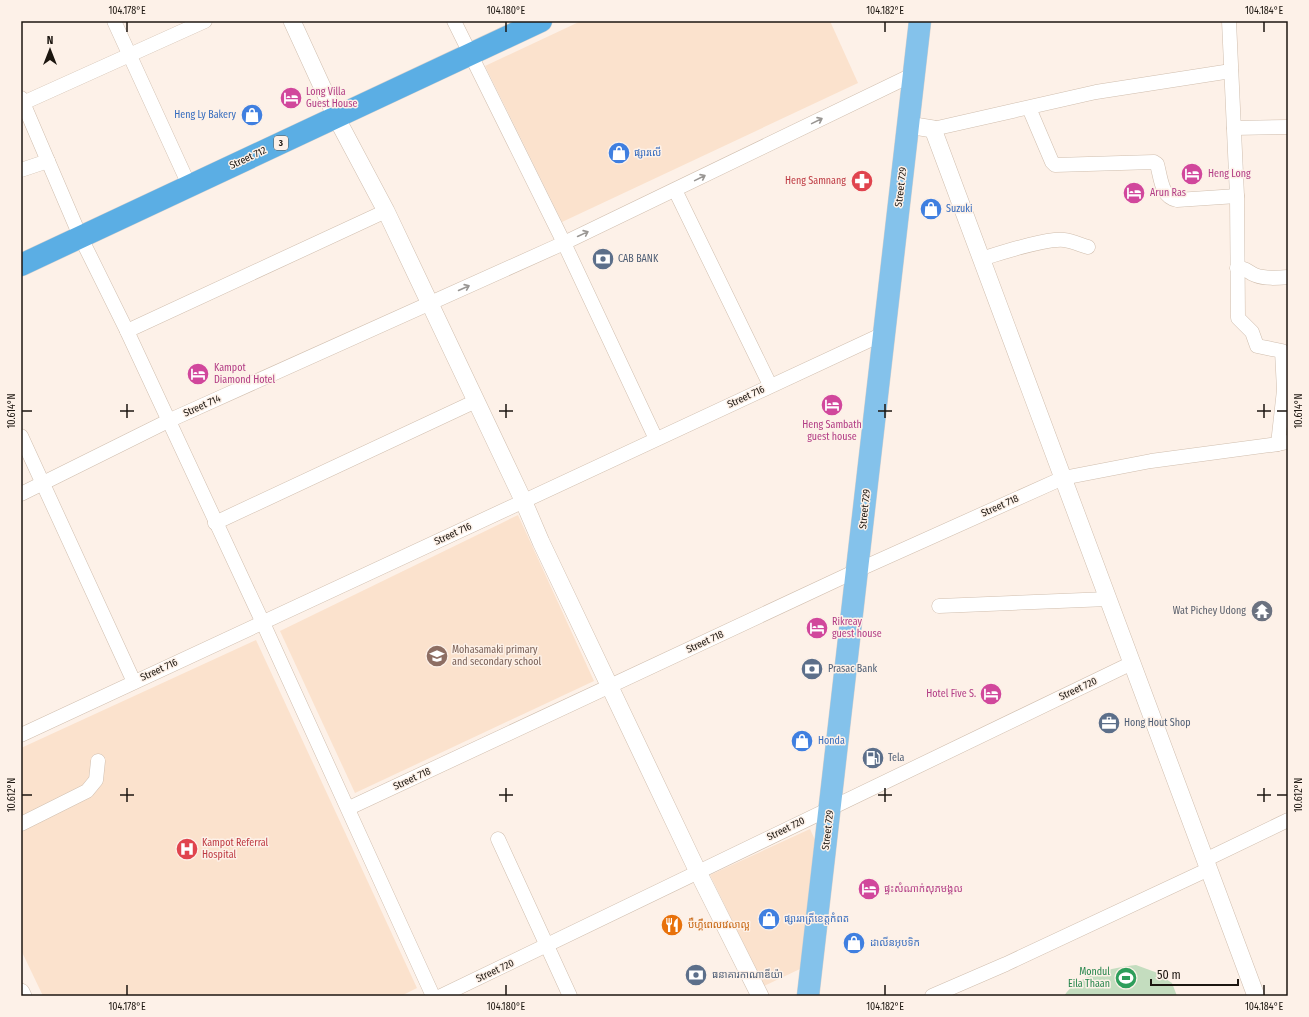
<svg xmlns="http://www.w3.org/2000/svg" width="1309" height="1017" viewBox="0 0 1309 1017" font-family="'Fira Sans Condensed','Noto Sans Khmer',sans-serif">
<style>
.built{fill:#fbe2cd}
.park{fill:#c4ddbf}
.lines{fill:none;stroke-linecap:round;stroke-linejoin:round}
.minor-casing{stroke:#d0beae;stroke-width:15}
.tertiary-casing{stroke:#d0beae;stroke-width:18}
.primary-casing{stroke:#d2d0cf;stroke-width:23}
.trunk-casing{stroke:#d2d0cf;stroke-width:23}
.minor{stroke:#fff;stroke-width:14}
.tertiary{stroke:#fff;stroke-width:17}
.primary{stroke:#84c2eb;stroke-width:22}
.trunk{stroke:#5baee4;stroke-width:22}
.oneway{stroke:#999693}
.ticks{fill:none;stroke:#1c1610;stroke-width:1.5}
.labels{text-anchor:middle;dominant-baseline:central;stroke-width:3;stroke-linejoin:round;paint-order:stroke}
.shield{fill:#fdf1e8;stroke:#605851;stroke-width:1}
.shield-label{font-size:9px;font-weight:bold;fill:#1c1610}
.hotel-label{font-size:10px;fill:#b23c85;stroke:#fdf1e8;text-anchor:start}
.shop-label{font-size:10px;fill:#366cbe;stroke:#fdf1e8;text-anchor:start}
.street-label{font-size:10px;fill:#1c1610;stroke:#fdf1e8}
.health-label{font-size:10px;fill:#be3a42;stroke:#fdf1e8;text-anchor:end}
.service-label{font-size:10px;fill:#4e5e75;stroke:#fdf1e8;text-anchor:start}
.worship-label{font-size:10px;fill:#5b616d;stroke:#fdf1e8;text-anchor:end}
.education-label{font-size:10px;fill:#785e54;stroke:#fdf1e8;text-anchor:start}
.food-label{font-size:10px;fill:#c56008;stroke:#fdf1e8;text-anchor:start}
.leisure-label{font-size:10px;fill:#27864d;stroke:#fdf1e8;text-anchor:end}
.neatline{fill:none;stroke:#1c1610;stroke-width:1.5}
.ticks-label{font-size:10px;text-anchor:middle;fill:#1c1610}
</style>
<rect width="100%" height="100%" fill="#fdf1e8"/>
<g class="built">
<polygon points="581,21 830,21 858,83 562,222 485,66"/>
<polygon points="518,515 594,681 355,793 280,631"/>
<polygon points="256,640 417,988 401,996 43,996 21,950 21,748"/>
<polygon points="810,829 815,840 800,969 764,986 710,875"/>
</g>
<path class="park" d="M 1136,965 L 1155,972 L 1172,983 L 1177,996 L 1064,996 C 1078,974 1113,968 1136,965 Z"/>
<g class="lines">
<g class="minor-casing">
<g id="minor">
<polyline points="114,21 189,185"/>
<polyline points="454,21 564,243 656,439"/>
<polyline points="1229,21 1237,196 1238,318 1252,332 1257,346 1282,351 1284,390 1278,444 1288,442"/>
<polyline points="21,98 80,236 127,331 263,623 433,996"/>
<polyline points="23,103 205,21"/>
<path d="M 1029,108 L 1052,162 L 1055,165 L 1154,162 L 1157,164 C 1161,178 1161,197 1177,200 L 1237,196"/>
<polyline points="1234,128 1288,127"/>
<polyline points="933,129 1096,92 1231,71"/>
<polyline points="21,170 48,161"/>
<polyline points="675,190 770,385"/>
<path d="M 981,259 C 1001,253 1045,238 1064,240 C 1072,241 1081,245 1088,247"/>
<path d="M 1237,268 C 1246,267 1247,272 1255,275 C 1265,279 1277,278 1288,277"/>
<polyline points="127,331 386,211"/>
<polyline points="21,436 134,682"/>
<polyline points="21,494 168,421 564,243 914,74"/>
<polyline points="215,523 476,401"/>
<polyline points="939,606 1108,599"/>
<polyline points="21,735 885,333"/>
<polyline points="349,808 858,570 1063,478 1151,461 1278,444"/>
<polyline points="21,824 87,791 96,780 98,761"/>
<polyline points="498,839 570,996"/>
<polyline points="1205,860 1288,820"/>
<polyline points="441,996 1132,663"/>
<polyline points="932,996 1006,964 1209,869"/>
</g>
</g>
<g class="tertiary-casing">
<g id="tertiary">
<polyline points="292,21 336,117 386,211 523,500 541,542 698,872 760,996"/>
<polyline points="908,125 933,129 1256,996"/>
<polyline points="21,992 23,996"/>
</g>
</g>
<g class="primary-casing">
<polyline id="primary" points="808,996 920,21"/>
</g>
<g class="trunk-casing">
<polyline id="trunk" points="21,265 541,21"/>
</g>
<use href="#minor" class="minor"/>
<use href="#tertiary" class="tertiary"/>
<use href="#primary" class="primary"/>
<use href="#trunk" class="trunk"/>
</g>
<defs><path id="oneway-shaft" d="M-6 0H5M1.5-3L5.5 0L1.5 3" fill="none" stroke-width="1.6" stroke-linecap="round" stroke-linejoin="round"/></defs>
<g class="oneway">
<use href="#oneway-shaft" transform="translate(817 121) rotate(-26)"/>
<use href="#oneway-shaft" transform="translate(700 178) rotate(-26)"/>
<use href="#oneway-shaft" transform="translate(583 234) rotate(-25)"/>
<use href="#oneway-shaft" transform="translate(464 288) rotate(-24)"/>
</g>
<path class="ticks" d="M 127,22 L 127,32M 506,22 L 506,32M 885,22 L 885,32M 1264,22 L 1264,32M 127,404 L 127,418M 506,404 L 506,418M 885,404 L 885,418M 1264,404 L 1264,418M 22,411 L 32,411M 120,411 L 134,411M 499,411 L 513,411M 878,411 L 892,411M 1257,411 L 1271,411M 1277,411 L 1287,411M 127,788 L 127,802M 506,788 L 506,802M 885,788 L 885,802M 1264,788 L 1264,802M 22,795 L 32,795M 120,795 L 134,795M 499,795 L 513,795M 878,795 L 892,795M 1257,795 L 1271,795M 1277,795 L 1287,795M 127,985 L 127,995M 506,985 L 506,995M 885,985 L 885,995M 1264,985 L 1264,995"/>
<defs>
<g id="hotel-disc" transform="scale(1.15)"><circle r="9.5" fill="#d1479c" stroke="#fdf1e8"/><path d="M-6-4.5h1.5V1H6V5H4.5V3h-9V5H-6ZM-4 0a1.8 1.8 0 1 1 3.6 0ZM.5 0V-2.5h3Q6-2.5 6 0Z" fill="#fff"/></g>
<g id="shop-disc" transform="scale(1.15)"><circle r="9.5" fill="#3f7fe0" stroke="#fdf1e8"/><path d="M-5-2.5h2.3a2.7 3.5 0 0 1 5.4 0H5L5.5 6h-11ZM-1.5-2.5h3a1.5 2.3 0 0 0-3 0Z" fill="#fff"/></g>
<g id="pharmacy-disc" transform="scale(1.15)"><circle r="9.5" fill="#e0444e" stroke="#fdf1e8"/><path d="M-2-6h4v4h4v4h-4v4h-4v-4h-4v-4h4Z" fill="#fff"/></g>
<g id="bank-disc" transform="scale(1.15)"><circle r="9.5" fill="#5c6f8a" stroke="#fdf1e8"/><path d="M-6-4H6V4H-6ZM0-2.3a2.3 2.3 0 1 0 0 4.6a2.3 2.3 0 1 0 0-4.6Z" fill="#fff"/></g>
<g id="temple-disc" transform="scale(1.15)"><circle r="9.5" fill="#6b7280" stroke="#fdf1e8"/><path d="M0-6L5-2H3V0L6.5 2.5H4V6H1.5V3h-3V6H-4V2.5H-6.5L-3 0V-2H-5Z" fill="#fff"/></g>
<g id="school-disc" transform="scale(1.15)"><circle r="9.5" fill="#8d6e63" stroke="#fdf1e8"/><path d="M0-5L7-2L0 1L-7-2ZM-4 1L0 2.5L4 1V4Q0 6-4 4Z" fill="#fff"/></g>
<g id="office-disc" transform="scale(1.15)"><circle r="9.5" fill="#5c6f8a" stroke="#fdf1e8"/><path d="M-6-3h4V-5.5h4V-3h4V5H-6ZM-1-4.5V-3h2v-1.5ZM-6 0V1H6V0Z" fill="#fff"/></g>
<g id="fuel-disc" transform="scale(1.15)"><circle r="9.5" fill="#5c6f8a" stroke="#fdf1e8"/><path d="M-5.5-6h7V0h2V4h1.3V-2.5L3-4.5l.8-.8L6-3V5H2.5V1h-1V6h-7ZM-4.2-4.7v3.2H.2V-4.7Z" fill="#fff"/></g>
<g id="hospital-disc" transform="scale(1.15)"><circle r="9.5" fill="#e0444e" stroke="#fdf1e8"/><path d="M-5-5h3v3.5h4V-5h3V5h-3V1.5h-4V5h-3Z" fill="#fff"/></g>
<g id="restaurant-disc" transform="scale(1.15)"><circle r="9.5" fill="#e8710a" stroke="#fdf1e8"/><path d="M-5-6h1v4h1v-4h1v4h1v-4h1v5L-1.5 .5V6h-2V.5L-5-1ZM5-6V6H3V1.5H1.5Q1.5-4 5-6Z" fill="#fff"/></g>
<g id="stadium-disc" transform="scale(1.15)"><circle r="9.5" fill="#2e9e5b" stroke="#fdf1e8"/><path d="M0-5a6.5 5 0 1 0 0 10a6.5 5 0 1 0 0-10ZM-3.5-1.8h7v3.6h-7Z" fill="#fff"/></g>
</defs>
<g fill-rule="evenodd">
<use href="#hotel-disc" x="291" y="98"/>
<use href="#shop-disc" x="252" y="115"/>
<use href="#shop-disc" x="619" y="153"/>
<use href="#hotel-disc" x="1192" y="174"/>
<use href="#pharmacy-disc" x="862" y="181"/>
<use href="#hotel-disc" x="1134" y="193"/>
<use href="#shop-disc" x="931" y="209"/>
<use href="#bank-disc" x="603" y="259"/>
<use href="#hotel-disc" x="198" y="374"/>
<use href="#hotel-disc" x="832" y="405"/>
<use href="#temple-disc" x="1262" y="611"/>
<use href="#hotel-disc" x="817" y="628"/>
<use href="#school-disc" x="437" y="656"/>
<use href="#bank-disc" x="812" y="669"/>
<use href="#hotel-disc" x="991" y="694"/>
<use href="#office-disc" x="1109" y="723"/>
<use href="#shop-disc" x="802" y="741"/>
<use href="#fuel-disc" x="873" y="758"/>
<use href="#hospital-disc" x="187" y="849"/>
<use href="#hotel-disc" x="869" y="889"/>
<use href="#shop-disc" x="769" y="919"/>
<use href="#restaurant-disc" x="672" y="925"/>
<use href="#shop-disc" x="854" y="943"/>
<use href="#bank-disc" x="696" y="975"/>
<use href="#stadium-disc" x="1126" y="978"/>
</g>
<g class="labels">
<rect class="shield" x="274" y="136" width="14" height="14" rx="3"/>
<g class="shield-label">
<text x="281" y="143">3</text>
</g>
<g class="hotel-label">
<text x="306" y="92">Long Villa<tspan x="306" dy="12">Guest House</tspan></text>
<text x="1208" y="174">Heng Long</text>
<text x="1150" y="193">Arun Ras</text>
<text x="214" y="368">Kampot<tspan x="214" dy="12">Diamond Hotel</tspan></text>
<text x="832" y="425" text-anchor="middle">Heng Sambath<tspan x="832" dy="12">guest house</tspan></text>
<text x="832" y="622">Rikreay<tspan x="832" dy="12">guest house</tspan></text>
<text x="976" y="694" text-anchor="end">Hotel Five S.</text>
<text x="884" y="889">ផ្ទះសំណាក់សុភមង្គល</text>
</g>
<g class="shop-label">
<text x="236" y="115" text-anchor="end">Heng Ly Bakery</text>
<text x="634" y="153">ផ្សារលើ</text>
<text x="946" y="209">Suzuki</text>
<text x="818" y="741">Honda</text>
<text x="784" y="919">ផ្សាររាត្រីខេត្តកំពត</text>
<text x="870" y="943">ដាលីនអុបទិក</text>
</g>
<g class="street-label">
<text transform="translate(248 158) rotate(-25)">Street 712</text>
<text transform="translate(901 187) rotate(-83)">Street 729</text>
<text transform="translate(746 397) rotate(-25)">Street 716</text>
<text transform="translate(202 406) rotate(-24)">Street 714</text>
<text transform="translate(1000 506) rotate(-24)">Street 718</text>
<text transform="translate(865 509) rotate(-84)">Street 729</text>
<text transform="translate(453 534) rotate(-25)">Street 716</text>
<text transform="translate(705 642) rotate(-25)">Street 718</text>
<text transform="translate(159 670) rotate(-25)">Street 716</text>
<text transform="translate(1078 689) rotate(-25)">Street 720</text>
<text transform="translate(412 779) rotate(-25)">Street 718</text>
<text transform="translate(786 829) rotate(-26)">Street 720</text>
<text transform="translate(828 830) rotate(-83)">Street 729</text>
<text transform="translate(495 971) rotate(-25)">Street 720</text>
</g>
<g class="health-label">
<text x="846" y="181">Heng Samnang</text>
<text x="202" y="843" text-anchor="start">Kampot Referral<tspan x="202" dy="12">Hospital</tspan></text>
</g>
<g class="service-label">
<text x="618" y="259">CAB BANK</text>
<text x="828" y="669">Prasac Bank</text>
<text x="1124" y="723">Hong Hout Shop</text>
<text x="888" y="758">Tela</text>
<text x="712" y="975">ធនាគារកាណាឌីយ៉ា</text>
</g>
<g class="worship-label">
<text x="1246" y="611">Wat Pichey Udong</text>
</g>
<g class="education-label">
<text x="452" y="650">Mohasamaki primary<tspan x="452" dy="12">and secondary school</tspan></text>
</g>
<g class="food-label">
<text x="688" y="925">ប៊ឺហ្គឺពេលវេលាល្អ</text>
</g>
<g class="leisure-label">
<text x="1110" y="972">Mondul<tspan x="1110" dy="12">Eila Thaan</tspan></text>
</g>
</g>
<rect width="1309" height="1017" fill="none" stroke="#fdf1e8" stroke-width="44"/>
<g transform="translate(50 50)" stroke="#fdf1e8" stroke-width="3" paint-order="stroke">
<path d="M0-3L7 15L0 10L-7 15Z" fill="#1c1610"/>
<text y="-6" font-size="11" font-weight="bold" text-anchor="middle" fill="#1c1610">N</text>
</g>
<path d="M1151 979v6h87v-6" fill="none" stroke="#1c1610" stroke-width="2"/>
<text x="1157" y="979" font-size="12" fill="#1c1610" stroke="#fdf1e8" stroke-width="3" paint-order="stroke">50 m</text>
<rect x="22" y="22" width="1265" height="973" class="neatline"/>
<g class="ticks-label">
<text x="127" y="14">104.178°E</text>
<text x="506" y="14">104.180°E</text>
<text x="885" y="14">104.182°E</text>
<text x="1264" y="14">104.184°E</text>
<text transform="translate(11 411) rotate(-90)" y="4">10.614°N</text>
<text transform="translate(1298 411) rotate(-90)" y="4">10.614°N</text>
<text transform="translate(11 795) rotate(-90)" y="4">10.612°N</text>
<text transform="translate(1298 795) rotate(-90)" y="4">10.612°N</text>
<text x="127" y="1010">104.178°E</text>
<text x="506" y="1010">104.180°E</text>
<text x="885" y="1010">104.182°E</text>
<text x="1264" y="1010">104.184°E</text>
</g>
</svg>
